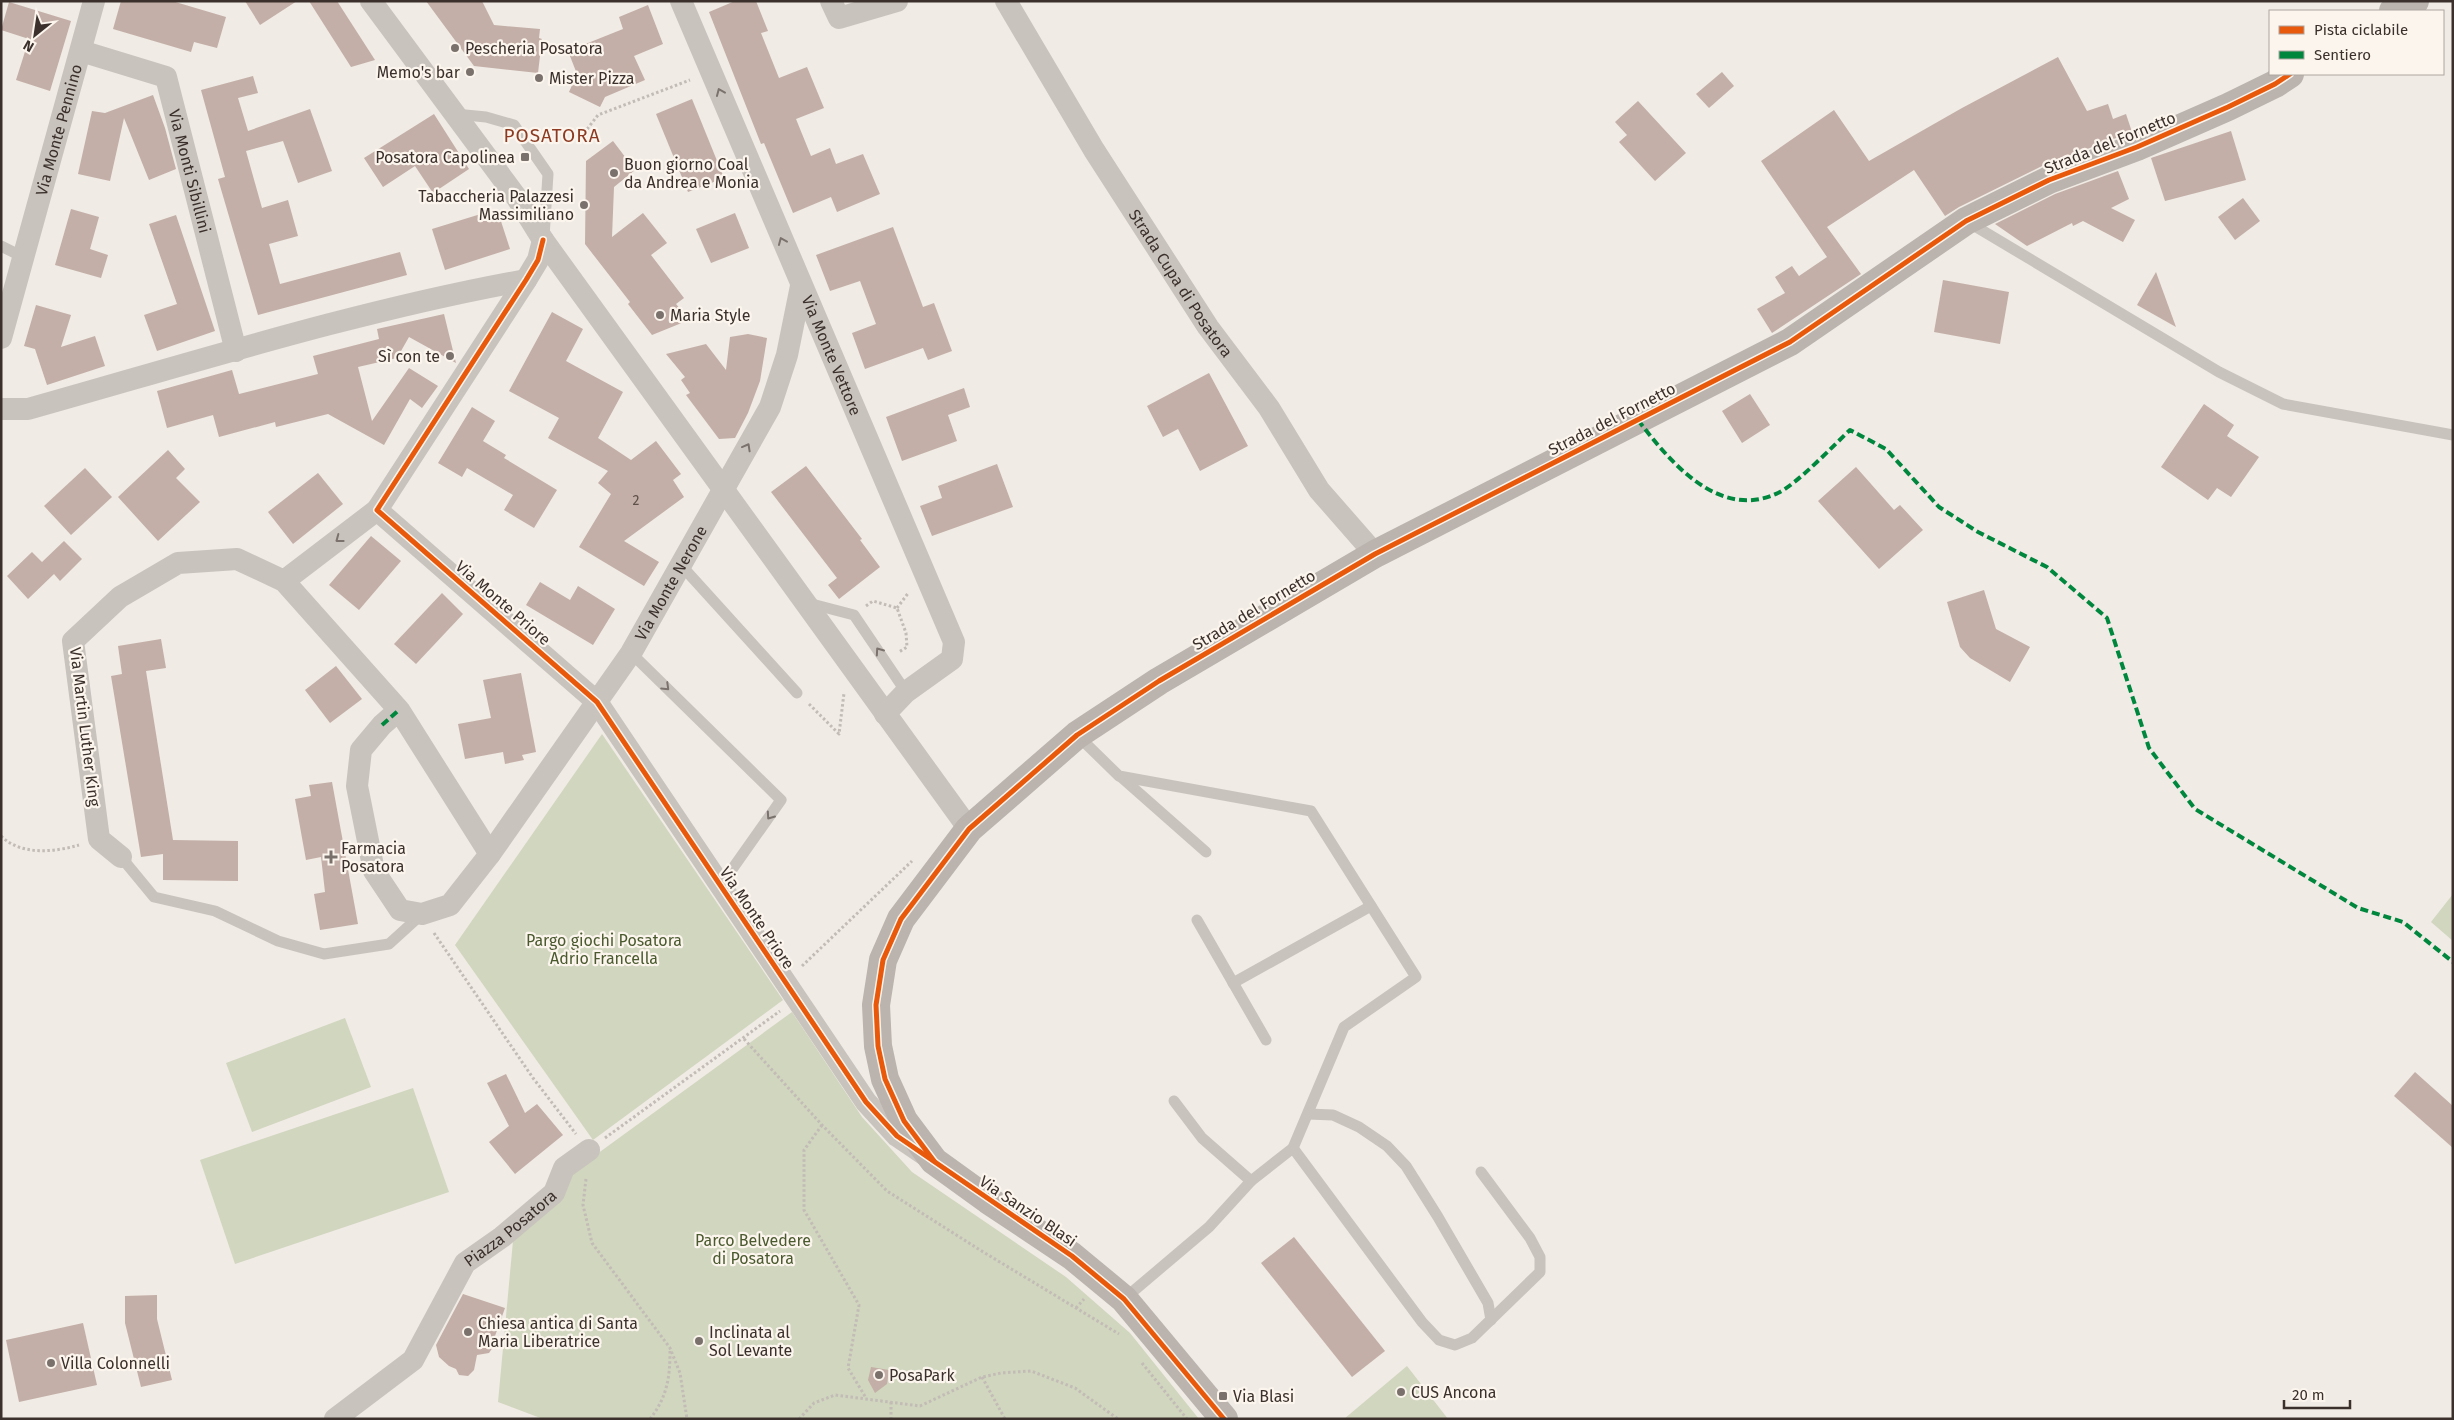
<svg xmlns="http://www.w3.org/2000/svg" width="2454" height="1420" viewBox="0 0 2454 1420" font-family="'Fira Sans',sans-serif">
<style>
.green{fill:#d1d6bf}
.building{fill:#c3afa7}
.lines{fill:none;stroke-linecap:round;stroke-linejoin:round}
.path{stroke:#c2bbb6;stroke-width:3;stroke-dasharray:2.5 2.5;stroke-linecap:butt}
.lane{stroke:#c9c3be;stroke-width:11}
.street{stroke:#c9c3be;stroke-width:22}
.secondary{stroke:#bab3ae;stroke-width:28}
.quiet{stroke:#00873e;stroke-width:4;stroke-dasharray:8 4;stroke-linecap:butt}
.cycleway-casing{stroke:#fbf5ee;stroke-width:8}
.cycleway{stroke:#e8590c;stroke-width:5}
.oneway{stroke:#7b726d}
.poi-dot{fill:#7a716c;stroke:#fbf5ee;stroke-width:2}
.labels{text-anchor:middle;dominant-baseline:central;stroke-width:4.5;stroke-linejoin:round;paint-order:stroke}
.number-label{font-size:14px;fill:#5d504a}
.poi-label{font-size:16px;fill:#3b302b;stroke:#fbf5ee;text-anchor:start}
.street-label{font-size:16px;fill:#3b302b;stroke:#fbf5ee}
.park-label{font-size:16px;fill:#4a5a2e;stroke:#fbf5ee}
.quarter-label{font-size:19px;letter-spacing:1px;fill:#8c3b22;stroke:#fbf5ee}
</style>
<rect width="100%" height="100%" fill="#f0ebe5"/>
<g class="green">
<polygon points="602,734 783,1000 593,1140 455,945"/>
<polygon points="2453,894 2453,941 2431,922"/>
<polygon points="792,1012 862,1117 912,1172 1066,1277 1130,1333 1199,1419 543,1419 498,1402 513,1241 575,1170"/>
<polygon points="345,1018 371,1087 252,1132 226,1063"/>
<polygon points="413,1088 449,1192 235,1264 200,1160"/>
<polygon points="1407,1366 1448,1419 1344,1419"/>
</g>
<g class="building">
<polygon points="121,1 172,1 226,17 217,48 194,42 191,52 113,29"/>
<polygon points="245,1 297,1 260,25"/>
<polygon points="309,1 337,1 375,60 351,67"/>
<polygon points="426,1 482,1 494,25 540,29 539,38 542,39 538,73 474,66"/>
<polygon points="735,1 756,1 768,31 761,33 779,78 807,67 824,108 796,119 811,156 830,148 836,164 863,154 880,194 837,212 831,197 793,213 764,143 761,144 709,12"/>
<polygon points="9,2 71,21 50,91 16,80 29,39 1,30"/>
<polygon points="648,5 663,44 634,56 645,80 605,97 600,107 569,92 577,74 568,51 623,29 619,17"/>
<polygon points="2058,57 2087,111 2108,104 2113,119 2126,114 2132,132 2042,166 1959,207 1945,216 1914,170 1827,227 1861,274 1772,333 1757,309 1785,293 1775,277 1792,266 1799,276 1827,257 1761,161 1834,110 1869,161 1962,108"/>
<polygon points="1722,72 1734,86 1709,108 1696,94"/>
<polygon points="253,76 258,93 238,98 248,131 310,109 332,171 298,183 283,141 246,151 262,208 288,200 298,236 269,244 280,284 400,252 407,275 258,315 218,179 225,177 201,90"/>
<polygon points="153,95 165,128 176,169 149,180 124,118 110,181 78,174 92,111 105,113"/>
<polygon points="692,99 724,178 688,192 656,114"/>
<polygon points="1638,101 1686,153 1655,181 1619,142 1627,135 1615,122"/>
<polygon points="434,114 469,169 433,193 415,166 383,187 364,158"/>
<polygon points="2231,131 2246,180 2165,201 2151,158"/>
<polygon points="613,141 635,170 614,187 612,237 643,213 667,243 651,255 684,298 676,304 689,320 652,335 628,304 630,302 585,244 586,161"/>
<polygon points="2118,171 2129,199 2111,208 2135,220 2123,242 2083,221 2073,226 2072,223 2027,246 1995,224 2055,194"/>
<polygon points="2243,198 2260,221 2235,240 2218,217"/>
<polygon points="71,209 99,217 90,249 108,255 101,278 55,265"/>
<polygon points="497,209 510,249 445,270 432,229"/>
<polygon points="735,213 749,248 711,263 696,229"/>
<polygon points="176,215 215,331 157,351 144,315 177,304 149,224"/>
<polygon points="893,227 923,307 934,303 952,351 928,360 923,348 865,369 852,333 876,324 860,281 830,291 816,255"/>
<polygon points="2156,272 2176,327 2137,305"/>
<polygon points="1943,280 2009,292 2000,344 1934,332"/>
<polygon points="36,305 71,315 61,347 95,336 105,366 47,385 35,349 24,346"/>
<polygon points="552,312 583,329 566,361 623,392 598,438 631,460 656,441 681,474 673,480 684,497 624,541 659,562 644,586 579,547 611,494 598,483 608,471 548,438 559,418 509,391"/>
<polygon points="444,314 456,363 409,337 397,358 358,367 372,421 409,368 438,386 422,408 410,399 384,445 328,414 276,427 275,422 219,437 213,415 167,428 157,391 232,370 239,394 318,374 313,356 379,339 377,329"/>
<polygon points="748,334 767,338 760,381 748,413 735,438 719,439 686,395 690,393 681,380 685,377 666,354 706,344 726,370 730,337"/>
<polygon points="1209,373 1248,446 1200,471 1178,429 1163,437 1147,406"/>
<polygon points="964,388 970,407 948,415 957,441 902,461 886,417"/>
<polygon points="1750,394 1770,425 1742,443 1722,411"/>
<polygon points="2204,404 2234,425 2227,436 2259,457 2231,497 2217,488 2208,500 2161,467"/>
<polygon points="472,407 495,421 483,441 506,455 504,458 557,490 534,528 504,510 513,495 467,468 462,477 438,463"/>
<polygon points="168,450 185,469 176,478 200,502 158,541 118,497"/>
<polygon points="997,464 1013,507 932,536 920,506 942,498 938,486"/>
<polygon points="806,466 862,539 860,540 880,567 839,599 828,585 837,578 771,492"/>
<polygon points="1856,467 1894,510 1900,505 1923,530 1879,569 1818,501"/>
<polygon points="85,468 112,497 71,535 44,506"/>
<polygon points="318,473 343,504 293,544 268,512"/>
<polygon points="371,536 401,561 359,610 329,585"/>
<polygon points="64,541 82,559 60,581 54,574 28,599 7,576 32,552 42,562"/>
<polygon points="540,582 570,600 578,586 615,609 593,645 526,605"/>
<polygon points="1984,590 1996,629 2030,647 2010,682 1970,658 1960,647 1947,602"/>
<polygon points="442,593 463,614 416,664 394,644"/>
<polygon points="161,639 166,668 146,671 173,840 238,841 238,881 163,880 163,854 141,857 111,676 122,674 118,646"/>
<polygon points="336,666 362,699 330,723 305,690"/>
<polygon points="521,673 536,752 522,755 524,760 505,764 503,752 465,759 458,724 491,718 483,680"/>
<polygon points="332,782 358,924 320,930 314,894 325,892 321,857 306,860 295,799 311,796 309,785"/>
<polygon points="2415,1072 2453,1106 2453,1148 2394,1096"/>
<polygon points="506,1074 525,1113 537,1104 563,1135 515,1174 489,1142 509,1126 487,1083"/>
<polygon points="1294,1237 1385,1351 1352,1377 1261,1263"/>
<polygon points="463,1294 505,1308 495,1336 495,1344 489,1353 477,1355 474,1370 468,1376 459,1375 456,1369 449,1366 439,1357 436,1345"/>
<polygon points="157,1295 157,1319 172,1380 141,1387 125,1323 125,1296"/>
<polygon points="83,1323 97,1385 19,1402 6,1340"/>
<polygon points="871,1367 889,1370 887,1384 875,1393 868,1380"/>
</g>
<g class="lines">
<g class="path">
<polyline points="581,137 598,115 690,80"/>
<polyline points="866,606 873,601 897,608 906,633 907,647 899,652"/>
<polyline points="897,608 909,592"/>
<polyline points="809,704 839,734 844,693"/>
<path d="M 1,836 C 21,856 55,852 79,845"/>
<polyline points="434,933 533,1078 576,1134"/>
<polyline points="802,966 912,861"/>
<polyline points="744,1039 822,1125 887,1191 980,1250 1119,1334"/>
<polyline points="822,1125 804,1150 804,1210 859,1305 848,1368 866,1398"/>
<polyline points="605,1138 780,1011"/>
<polyline points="586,1179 583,1205 592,1243 670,1348 680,1373 687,1419"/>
<polyline points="1076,1308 1084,1299"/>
<polyline points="1142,1363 1187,1419"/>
<polyline points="982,1377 1005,1419"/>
<polyline points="891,1402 891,1419"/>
<path d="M 650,1419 C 667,1397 670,1378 670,1351"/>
<polyline points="799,1419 814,1403 835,1395 920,1406 982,1377 1001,1373 1031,1371 1075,1388 1118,1419"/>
</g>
<g class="lane">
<polyline points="455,114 486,117 514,125 548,174 544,237"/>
<polyline points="1968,222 2219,372 2283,404 2453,435"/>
<polyline points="1,246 23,257"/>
<polyline points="680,564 797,693"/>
<polyline points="808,603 854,615 906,692"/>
<polyline points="631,653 781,800 721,885"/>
<polyline points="1077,735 1119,776 1311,811 1416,977 1344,1027 1293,1148 1251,1181 1209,1227 1124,1299"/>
<polyline points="1121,777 1206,852"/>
<polyline points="121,857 154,897 215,911 278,941 324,954 389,944 422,914"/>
<polyline points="1197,920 1266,1040"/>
<polyline points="1233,983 1371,906"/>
<polyline points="1174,1101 1202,1138 1251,1181"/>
<polyline points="1308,1114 1333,1115 1359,1127 1387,1146 1406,1166 1438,1217 1488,1303 1491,1320"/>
<polyline points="1293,1148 1422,1322 1439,1340 1455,1345 1472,1338 1540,1272 1540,1257 1530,1238 1481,1172"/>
</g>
<g class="street">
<polyline points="371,1 517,198 543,240 969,829"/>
<path id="s1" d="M 681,1 L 954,642 L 952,659 L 906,692 L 885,714"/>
<polyline points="831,1 839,18 897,1"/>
<path id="s2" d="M 1006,1 L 1094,150 L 1208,327 L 1269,408 L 1319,490 L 1375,554"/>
<path id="s3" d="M 81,51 L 166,77 L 236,351"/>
<polyline points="543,240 538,260 526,280 377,510 597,702 866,1102 897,1136 925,1155"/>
<path id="s4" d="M 1,338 L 94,1"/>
<path d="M 1,409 L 28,409 C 192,363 359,310 526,280"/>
<polyline points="284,581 377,510"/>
<path id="s5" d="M 490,854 L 631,653 L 770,407 L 787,355 L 801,286"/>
<polyline points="121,857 99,839 73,641 120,597 178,563 237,559 284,581 399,710 490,854 450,905 422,914 400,910 374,871 357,786 361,750 382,725 399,710"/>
<path id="s6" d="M 335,1419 L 413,1360 L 465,1263 L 502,1237 L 554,1193 L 564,1168 L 589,1150"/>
</g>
<g class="secondary">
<polyline points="2393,11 2415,1"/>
<polyline points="1224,1419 1124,1299 1072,1256 988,1200 934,1161 904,1121 885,1079 878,1046 876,1005 883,960 901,919 969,829 1077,735 1159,681 1375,554 1790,342 1966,221 2049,180 2137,147 2228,107 2275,84 2290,74"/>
</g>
<g class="quiet">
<path d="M 1638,420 C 1670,462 1719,521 1778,493 C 1797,484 1833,446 1850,430 L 1886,449 L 1939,507 L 1978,532 L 2047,567 L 2107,618 L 2149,748 L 2195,809 L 2358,908 L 2403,922 L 2453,962"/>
<polyline points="382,725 399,710"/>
</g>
<g class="cycleway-casing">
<g id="cycleway">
<polyline points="543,240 538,260 526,280 377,510 597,702 866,1102 897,1136 1072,1256 1124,1299 1224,1419"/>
<polyline points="934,1161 904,1121 885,1079 878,1046 876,1005 883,960 901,919 969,829 1077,735 1159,681 1375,554 1790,342 1966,221 2049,180 2137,147 2228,107 2275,84 2290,74"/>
</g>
</g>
<use href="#cycleway" class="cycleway"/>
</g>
<defs><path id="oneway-chevron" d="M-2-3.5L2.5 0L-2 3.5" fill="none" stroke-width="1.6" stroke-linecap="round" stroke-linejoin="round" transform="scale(1.25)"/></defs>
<g class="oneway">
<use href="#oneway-chevron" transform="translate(720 92) rotate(-113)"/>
<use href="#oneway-chevron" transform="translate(782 241) rotate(-113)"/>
<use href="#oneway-chevron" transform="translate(747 447) rotate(-61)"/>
<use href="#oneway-chevron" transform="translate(339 539) rotate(143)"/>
<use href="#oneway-chevron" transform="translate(879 651) rotate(-125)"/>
<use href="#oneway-chevron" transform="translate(666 687) rotate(44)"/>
<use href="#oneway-chevron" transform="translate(770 816) rotate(125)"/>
</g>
<g class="poi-dot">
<circle cx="455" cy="48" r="5"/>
<circle cx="470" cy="72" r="5"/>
<circle cx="539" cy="78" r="5"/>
<rect x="520" y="152" width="10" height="10" rx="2.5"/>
<circle cx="614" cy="173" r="5"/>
<circle cx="584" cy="205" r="5"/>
<circle cx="660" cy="315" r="5"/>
<circle cx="450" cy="356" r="5"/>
<path d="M328.5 849.5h5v5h5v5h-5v5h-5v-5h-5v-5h5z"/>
<circle cx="468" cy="1332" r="5"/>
<circle cx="699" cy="1341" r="5"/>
<circle cx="51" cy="1363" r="5"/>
<circle cx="879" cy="1375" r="5"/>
<circle cx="1401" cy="1392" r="5"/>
<rect x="1218" y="1391" width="10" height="10" rx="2.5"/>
</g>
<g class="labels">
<g class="number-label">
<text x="636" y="500">2</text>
</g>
<g class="poi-label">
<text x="465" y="48">Pescheria Posatora</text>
<text x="460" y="72" text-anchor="end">Memo's bar</text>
<text x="549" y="78">Mister Pizza</text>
<text x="515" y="157" text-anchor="end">Posatora Capolinea</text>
<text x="624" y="164">Buon giorno Coal<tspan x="624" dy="18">da Andrea e Monia</tspan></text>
<text x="574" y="196" text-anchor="end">Tabaccheria Palazzesi<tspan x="574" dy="18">Massimiliano</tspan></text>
<text x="670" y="315">Maria Style</text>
<text x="440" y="356" text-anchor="end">Sì con te</text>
<text x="341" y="848">Farmacia<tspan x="341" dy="18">Posatora</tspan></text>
<text x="478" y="1323">Chiesa antica di Santa<tspan x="478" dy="18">Maria Liberatrice</tspan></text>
<text x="709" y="1332">Inclinata al<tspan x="709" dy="18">Sol Levante</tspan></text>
<text x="61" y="1363">Villa Colonnelli</text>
<text x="889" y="1375">PosaPark</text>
<text x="1411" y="1392">CUS Ancona</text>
<text x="1233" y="1396">Via Blasi</text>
</g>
<g class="street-label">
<text stroke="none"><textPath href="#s4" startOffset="216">Via Monte Pennino</textPath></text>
<text transform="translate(2110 143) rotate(-22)">Strada del Fornetto</text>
<text stroke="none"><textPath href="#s3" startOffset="186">Via Monti Sibillini</textPath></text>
<text stroke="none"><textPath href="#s2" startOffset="332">Strada Cupa di Posatora</textPath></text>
<text stroke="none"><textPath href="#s1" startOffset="385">Via Monte Vettore</textPath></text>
<text transform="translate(1612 419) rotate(-27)">Strada del Fornetto</text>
<text stroke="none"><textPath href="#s5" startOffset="326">Via Monte Nerone</textPath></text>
<text transform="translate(503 603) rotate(41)">Via Monte Priore</text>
<text transform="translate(1254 610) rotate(-31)">Strada del Fornetto</text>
<text transform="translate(85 727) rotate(83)">Via Martin Luther King</text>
<text transform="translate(757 918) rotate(56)">Via Monte Priore</text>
<text transform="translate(1028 1211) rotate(34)">Via Sanzio Blasi</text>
<text stroke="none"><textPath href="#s6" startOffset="265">Piazza Posatora</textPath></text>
</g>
<g class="park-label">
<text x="604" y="940">Pargo giochi Posatora<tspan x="604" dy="18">Adrio Francella</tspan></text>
<text x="753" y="1240">Parco Belvedere<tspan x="753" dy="18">di Posatora</tspan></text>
</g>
<g class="quarter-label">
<text x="552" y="135">POSATORA</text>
</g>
</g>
<rect width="2454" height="1420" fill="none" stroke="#3b302b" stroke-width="5"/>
<rect x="2269" y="10" width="175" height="65" fill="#fbf5ee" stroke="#aea6a0"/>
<rect x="2279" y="26" width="25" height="8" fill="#e8590c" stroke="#aea6a0"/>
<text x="2314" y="35" font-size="15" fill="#3b302b">Pista ciclabile</text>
<rect x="2279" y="51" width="25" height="8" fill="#00873e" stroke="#aea6a0"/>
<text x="2314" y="60" font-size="15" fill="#3b302b">Sentiero</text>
<g transform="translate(35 35) rotate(210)" stroke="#fbf5ee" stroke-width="4" paint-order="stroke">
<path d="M0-4L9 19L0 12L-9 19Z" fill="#3b302b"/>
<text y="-8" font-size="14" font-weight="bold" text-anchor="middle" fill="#3b302b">N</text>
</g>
<path d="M2284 1400v8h66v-8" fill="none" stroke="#3b302b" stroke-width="2.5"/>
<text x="2292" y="1400" font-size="15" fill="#3b302b" stroke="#fbf5ee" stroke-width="4" paint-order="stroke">20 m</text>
</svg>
